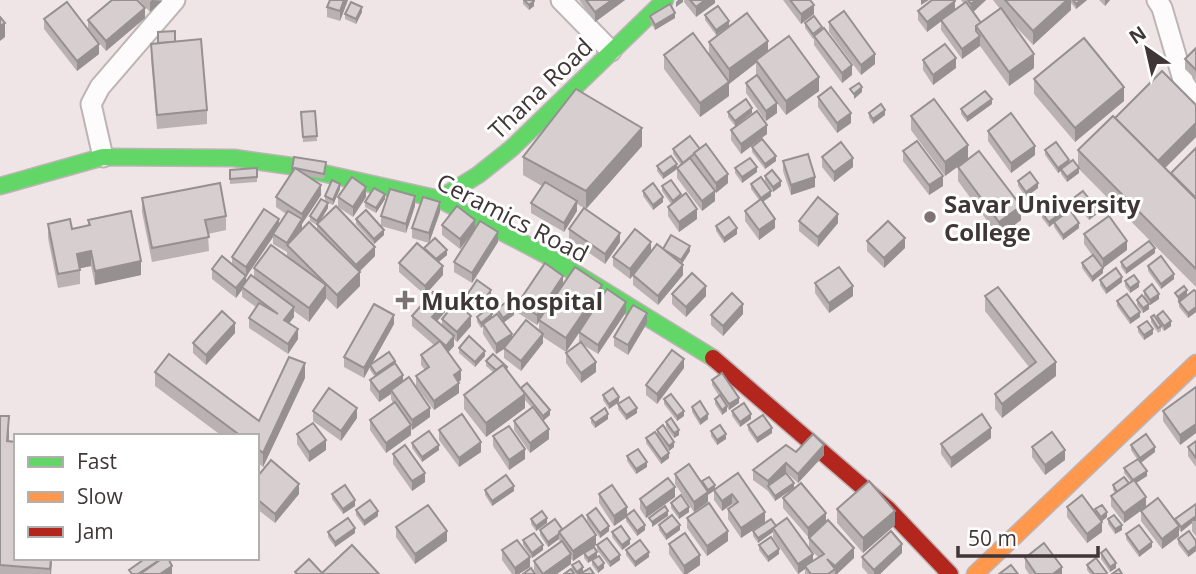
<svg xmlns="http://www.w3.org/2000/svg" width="1196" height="574" viewBox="0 0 1196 574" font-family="'Open Sans',sans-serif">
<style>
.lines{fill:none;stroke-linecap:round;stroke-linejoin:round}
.street-casing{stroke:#bdb4b5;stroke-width:23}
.fast-casing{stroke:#bdb4b5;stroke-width:19}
.slow-casing{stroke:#bdb4b5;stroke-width:19}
.jam-casing{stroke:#bdb4b5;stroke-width:19}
.street{stroke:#fdfbfb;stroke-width:19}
.fast{stroke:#63d668;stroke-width:16}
.slow{stroke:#ff974d;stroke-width:16}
.jam{stroke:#b3261e;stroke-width:16}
.wall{fill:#b9b1b2;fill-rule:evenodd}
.shaded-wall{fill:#969091}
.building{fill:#d7cecf;stroke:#969091;stroke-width:2}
.poi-dot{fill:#7d7374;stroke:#fff;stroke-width:2.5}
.labels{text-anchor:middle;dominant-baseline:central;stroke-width:6;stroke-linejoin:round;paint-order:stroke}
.street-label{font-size:24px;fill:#3f3637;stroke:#fff}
.poi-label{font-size:24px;font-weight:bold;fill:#3f3637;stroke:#fff;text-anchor:start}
</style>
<rect width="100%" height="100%" fill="#f0e5e6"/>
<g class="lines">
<g class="street-casing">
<g id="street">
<polyline points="561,0 611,51"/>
<polyline points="1157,0 1162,8 1184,83 1196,101"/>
<polyline points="103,157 91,104 100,87 175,0"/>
</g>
</g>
<g class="fast-casing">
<g id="fast">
<polyline points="0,186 103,157 234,158 291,166 439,199 546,255 713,358"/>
<polyline points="439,199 478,175 512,148 665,0"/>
</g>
</g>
<g class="slow-casing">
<polyline id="slow" points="975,574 1196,363"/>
</g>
<g class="jam-casing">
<polyline id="jam" points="713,358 888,509 950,574"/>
</g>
<use href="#street" class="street"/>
<use href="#fast" class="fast"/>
<use href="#slow" class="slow"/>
<use href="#jam" class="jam"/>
</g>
<g class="wall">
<polygon points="139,0 162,0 162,1 150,12"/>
<polygon points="348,0 340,21 327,17 327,7"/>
<polygon points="523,0 534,0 534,6 529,10 523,4"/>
<polygon points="579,0 625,0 595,22"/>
<polygon points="684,0 715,0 715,3 696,17 684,2"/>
<polygon points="783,0 810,0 814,14 801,24"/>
<polygon points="961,0 986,0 973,12 981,23 1000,9 993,0 1087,0 1076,9 1071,3 1071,10 1033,45 1005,15 1034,68 1009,86 980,46 962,59 941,30 941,21 927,32 918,20 918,11 955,10 964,4"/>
<polygon points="1099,0 1110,0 1105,6"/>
<polygon points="362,12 356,24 345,19 345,14"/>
<polygon points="705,15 729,26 716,35 705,20"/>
<polygon points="650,16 675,18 655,30 650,21"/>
<polygon points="145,18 106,51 90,32 99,54 77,71 44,29 44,19 88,30 88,20"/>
<polygon points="829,22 875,64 861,75 829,32"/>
<polygon points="805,23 822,29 852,75 842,83 814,45 814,39 813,39 805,28"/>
<polygon points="175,42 207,110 207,124 157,129 151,58 151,44"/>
<polygon points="709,42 768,52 819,91 786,115 756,75 756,63 729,84 729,96 700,117 664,69 664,55 709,54"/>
<polygon points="1196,48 1196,80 1185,69 1185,59"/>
<polygon points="923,60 956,68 933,85 923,70"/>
<polygon points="1034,79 1124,101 1075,142 1034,94"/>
<polygon points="746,83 777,113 766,121 746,93"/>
<polygon points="818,97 851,123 837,133 818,107"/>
<polygon points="992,104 967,122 961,114 961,109"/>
<polygon points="1196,105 1196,137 1165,168 1171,173 1196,148 1196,287 1079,169 1079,173 1067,182 1061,174 1061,171 1058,173 1045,155 1045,150 1078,168 1078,150 1115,118"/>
<polygon points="315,111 317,141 303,142 301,112"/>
<polygon points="728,112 752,113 735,126 728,117"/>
<polygon points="869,113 885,115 873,124 869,118"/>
<polygon points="911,116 968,159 945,176 911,130"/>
<polygon points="731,130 767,134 741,154 731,140"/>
<polygon points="988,131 1035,155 1011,173 988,141"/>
<polygon points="642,146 586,209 620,242 605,264 569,239 569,229 584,208 577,204 577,211 564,232 531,213 531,203 542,186 523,175 523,157"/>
<polygon points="752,147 776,161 765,169 752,152"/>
<polygon points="673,149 700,149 728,183 716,193 715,191 715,201 702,211 677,178 677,168 681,165 673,154"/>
<polygon points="903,151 943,186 929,195 903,161"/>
<polygon points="822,157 853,167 834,182 822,167"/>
<polygon points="783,161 815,187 791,195 783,171"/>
<polygon points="657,166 677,169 663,179 657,171"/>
<path d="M 326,167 L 324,179 L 307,176 L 321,195 L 302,224 L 302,229 L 300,232 L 317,230 L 317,225 L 310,221 L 310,216 L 325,201 L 325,196 L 340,189 L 333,205 L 326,202 L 328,208 L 320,221 L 375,256 L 359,272 L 360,286 L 337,309 L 326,298 L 309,322 L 294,311 L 294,317 L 289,323 L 298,339 L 288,354 L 249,328 L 249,318 L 256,307 L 242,297 L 242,290 L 236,298 L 212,279 L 212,269 L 232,264 L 232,257 L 279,225 L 286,214 L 276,207 L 276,197 L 292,172 L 292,169 ZM 273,237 L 273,244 L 287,252 L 287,256 L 254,268 L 254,278 L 246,282 L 246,277 Z"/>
<polygon points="958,167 1021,220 999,237 958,181"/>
<polygon points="257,168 257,182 230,184 230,170"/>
<polygon points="735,168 757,172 742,183 735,173"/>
<polygon points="765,176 781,186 773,192 765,181"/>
<polygon points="1018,181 1038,188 1026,197 1018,186"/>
<polygon points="751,184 771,196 763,202 775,228 759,240 745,221 745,211 759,200 751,189"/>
<polygon points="662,186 681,197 697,219 679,232 668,216 668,207 671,204 662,191"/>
<polygon points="643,191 663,202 653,210 643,196"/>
<polygon points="338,197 366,197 353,217 338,207"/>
<polygon points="1075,197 1097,214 1089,220 1075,202"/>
<polygon points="142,198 226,216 226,230 208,234 209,251 152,262 142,212"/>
<polygon points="385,199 376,213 365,207 365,202"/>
<polygon points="415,206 406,233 381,226 381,216"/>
<polygon points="440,212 429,243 412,238 412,228"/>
<polygon points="1042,213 1066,213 1079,228 1063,240 1054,227 1054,223 1049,227 1042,218"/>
<polygon points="356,219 384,235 374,244 356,224"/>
<polygon points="88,220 141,275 95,285 91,266 80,268 80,284 58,288 48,238 48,224 72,229 88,225"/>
<polygon points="799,221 838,223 818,247 799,231"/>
<polygon points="442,225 475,229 498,242 472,283 454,272 454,262 474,230 460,249 442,235"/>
<polygon points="716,226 737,234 724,243 716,231"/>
<polygon points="1084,234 1127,250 1103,268 1103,273 1092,282 1082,268 1082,263 1092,255 1084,244"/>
<polygon points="867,241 905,248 884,268 867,251"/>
<polygon points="424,249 447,255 439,262 443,275 425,295 399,272 399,263"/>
<polygon points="663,249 690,251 682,264 683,275 658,305 633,285 633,276 630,279 613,266 613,257"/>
<polygon points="1155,253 1126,274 1121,267 1121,262"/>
<polygon points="1148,266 1174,279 1161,289 1148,271"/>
<polygon points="1100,280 1122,282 1106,294 1100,285"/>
<polygon points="1125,281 1139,287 1130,293 1125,286"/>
<polygon points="815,283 853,296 829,313 815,293"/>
<polygon points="563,284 602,297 626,312 598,354 582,344 596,372 581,383 566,363 566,353 580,343 579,342 579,333 566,352 543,337 543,343 521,371 504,358 504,349 496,354 483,334 483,327 481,328 477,322 477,317 492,317 497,314 497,309 514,315 504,322 512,338 539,330 539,321 537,325 518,313 518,303"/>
<polygon points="1144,291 1159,299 1150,305 1144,296"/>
<polygon points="1196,292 1196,312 1188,318 1179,307 1179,302"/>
<polygon points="672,294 706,296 686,317 672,304"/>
<polygon points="491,295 479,313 465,303 465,298"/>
<polygon points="985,296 1056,376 1002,418 995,409 995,394 1029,367 985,311"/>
<polygon points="1137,300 1149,309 1143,313 1137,305"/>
<polygon points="1117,301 1140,317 1130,324 1117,306"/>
<polygon points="445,312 437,321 442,325 442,319 471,326 457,342 454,339 454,346 448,352 461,380 458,382 459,393 434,410 416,386 416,376 425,370 421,365 421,355 434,345 412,326 412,316"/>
<polygon points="743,314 723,336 711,325 711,315"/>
<polygon points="1157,316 1171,326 1164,331 1161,327 1161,331 1158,333 1151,322 1151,317 1157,319"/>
<polygon points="647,323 628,355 614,346 614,337"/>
<polygon points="394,324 371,365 395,364 403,381 430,417 412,430 411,428 411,435 386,453 370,430 370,420 393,403 391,399 391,394 379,402 370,390 370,380 375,377 370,370 370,366 364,378 344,367 344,357"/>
<polygon points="1138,327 1153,334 1144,340 1138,332"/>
<polygon points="235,333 206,365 193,353 193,343"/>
<polygon points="459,348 485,356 475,367 459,353"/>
<polygon points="486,361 507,370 521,388 550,415 543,421 549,439 530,453 514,430 514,421 532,408 525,400 525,408 486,437 464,409 464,395 493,372 486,366"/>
<polygon points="684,368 657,404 646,395 646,385"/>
<polygon points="155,372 259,421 305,378 263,467 257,462 257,436 222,436 155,386"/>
<polygon points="712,380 739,403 729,410 727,407 727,411 722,415 715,404 715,399 719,396 712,385"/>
<polygon points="1196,387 1196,433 1180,445 1163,421 1163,411"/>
<polygon points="603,395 619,402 609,409 603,400"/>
<polygon points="664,399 684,416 677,421 664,404"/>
<polygon points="618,404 637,413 626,420 618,409"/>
<polygon points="692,407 708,419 700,425 692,412"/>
<polygon points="313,411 357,418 341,441 313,421"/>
<polygon points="732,411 751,419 740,427 732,416"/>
<polygon points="0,416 9,434 9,441 52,558 51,574 0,574"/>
<polygon points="591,418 608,419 595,428 591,423"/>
<polygon points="666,422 679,435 674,438 666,427"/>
<polygon points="748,425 772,433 757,443 748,430"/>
<polygon points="439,430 481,452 459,467 439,440"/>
<polygon points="657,430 674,447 669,451 657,435"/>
<polygon points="711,431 726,439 717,445 711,436"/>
<polygon points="297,434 326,450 309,462 297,444"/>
<polygon points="493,436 525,459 509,470 493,446"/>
<polygon points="646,438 669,458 661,464 646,443"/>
<polygon points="991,438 951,468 941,454 941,444"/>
<polygon points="1196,441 1196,467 1188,456 1188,447"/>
<polygon points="412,443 439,450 422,462 412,448"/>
<polygon points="1131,445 1155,452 1141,463 1147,476 1136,483 1146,507 1124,523 1111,506 1111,496 1115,493 1113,490 1113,485 1129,483 1131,482 1124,473 1124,468 1137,459 1131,450"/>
<polygon points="1032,447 1065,460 1045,475 1032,457"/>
<polygon points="796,452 824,455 798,483 786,472 783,475 794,488 775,501 768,491 753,480 753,470"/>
<polygon points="393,454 425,482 412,491 393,464"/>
<polygon points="627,456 647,467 636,474 627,461"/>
<polygon points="738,473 765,522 741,538 728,519 728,509 733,505 732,504 722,511 714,500 714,491 708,494 708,502 694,512 675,484 675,474 702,484 702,481 715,489"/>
<polygon points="257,477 299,494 275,523 257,509"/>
<polygon points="485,490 514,491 492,506 485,495"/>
<polygon points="332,494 355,506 343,514 332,499"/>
<polygon points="599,494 627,515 645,530 637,536 626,521 626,517 614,526 599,503"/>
<polygon points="675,497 646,518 640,509 640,499"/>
<polygon points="783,498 826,521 854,558 837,574 805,574 805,569 798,574 773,538 773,532 758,543 753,536 753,531 776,526 813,561 818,557 809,548 809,538 783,508"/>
<polygon points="671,503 689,512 679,519 671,508"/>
<polygon points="1196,504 1196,536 1192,531 1192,523 1181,532 1179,530 1179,536 1162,549 1141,521 1141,511 1175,521"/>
<polygon points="1067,507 1095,513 1095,509 1107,517 1102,521 1102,532 1087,543 1067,517"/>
<polygon points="837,509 895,525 863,553 837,523"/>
<polygon points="356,510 378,516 364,526 356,515"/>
<polygon points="587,515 609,531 600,538 587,520"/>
<polygon points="687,518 728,541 707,556 687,528"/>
<polygon points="531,519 547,523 536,531 531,524"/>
<polygon points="1108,519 1122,530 1115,534 1108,524"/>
<polygon points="659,525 680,530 666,540 659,530"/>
<polygon points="396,527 447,541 415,564 396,537"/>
<polygon points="562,529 596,545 589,550 597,557 604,568 598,573 592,565 592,560 588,563 584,558 584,554 573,561 571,559 571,564 557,574 536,574 534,570 534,561 560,542 559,539 548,547 540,535 540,530"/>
<polygon points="328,532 355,533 335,547 328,537"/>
<polygon points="612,532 630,544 622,550 612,537"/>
<polygon points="1126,534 1152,547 1139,557 1126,539"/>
<polygon points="1178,539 1196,541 1196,551 1188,557 1178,544"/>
<polygon points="523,540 543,550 532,558 523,545"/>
<polygon points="669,544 700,565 687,574 683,574 669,554"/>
<polygon points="597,545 620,560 610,567 597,550"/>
<polygon points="759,545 779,554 768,562 759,550"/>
<polygon points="502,550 530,567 519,574 512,574 502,560"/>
<polygon points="626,550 649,557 635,567 626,555"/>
<polygon points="902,553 880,574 868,574 862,567 862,557"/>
<polygon points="1101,553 1116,568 1110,572 1101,559"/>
<polygon points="1025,558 1062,574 1029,574 1025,568"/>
<polygon points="572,565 583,572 594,574 575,574 572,570"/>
<polygon points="1087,565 1107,574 1090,574 1087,570"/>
</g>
<g class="shaded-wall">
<polygon points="152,0 162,1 150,12 150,2"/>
<polygon points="344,0 348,0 340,21 340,11"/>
<polygon points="612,0 625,0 595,22 595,12"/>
<polygon points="678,0 683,0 683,2 676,7 676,2"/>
<polygon points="705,0 715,0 715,3 696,17 696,7"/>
<polygon points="921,0 929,0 921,5"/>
<polygon points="976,0 986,0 971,14 971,4"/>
<polygon points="1067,0 1071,0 1071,10 1033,45 1033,31"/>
<polygon points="1081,0 1087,0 1076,9 1076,4"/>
<polygon points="1105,0 1110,0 1105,6"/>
<polygon points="534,1 534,6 529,10 529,5"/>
<polygon points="955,1 955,11 927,32 927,22"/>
<polygon points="814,5 814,14 801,24 801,14"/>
<polygon points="362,7 362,12 356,24 356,19"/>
<polygon points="145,8 145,18 106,51 106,41"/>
<polygon points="675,13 675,18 655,30 655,25"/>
<polygon points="729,21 729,26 716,35 716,30"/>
<polygon points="5,23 5,37 0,41 0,26"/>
<polygon points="980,36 980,46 962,59 962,49"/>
<polygon points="768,41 768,55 756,60 756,63 729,84 729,96 700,117 700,103 729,82 729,69"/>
<polygon points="99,44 99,54 77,71 77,61"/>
<polygon points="875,54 875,64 861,75 861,65"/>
<polygon points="1034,54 1034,68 1009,86 1009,72"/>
<polygon points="956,58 956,68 933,85 933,75"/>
<polygon points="852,65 852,75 842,83 842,73"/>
<polygon points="819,77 819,91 786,115 786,101"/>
<polygon points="862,87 862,92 854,99 854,94"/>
<polygon points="1124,87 1124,101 1075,142 1075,128"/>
<polygon points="992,99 992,104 967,122 967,117"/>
<polygon points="777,103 777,113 766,121 766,111"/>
<polygon points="752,108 752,113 735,126 735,121"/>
<polygon points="885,110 885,115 873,124 873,119"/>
<polygon points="851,113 851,123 837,133 837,123"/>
<polygon points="1196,123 1196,137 1158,175 1158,161"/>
<polygon points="767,125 767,134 741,154 741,144"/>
<polygon points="642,128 642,146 586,209 586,191"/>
<polygon points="968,145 968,159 945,176 945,162"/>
<polygon points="1035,146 1035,155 1011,173 1011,163"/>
<polygon points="776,156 776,161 765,169 765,164"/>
<polygon points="853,158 853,167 834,182 834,172"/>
<polygon points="1069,160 1069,165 1061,169 1061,171 1058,173 1058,168"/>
<polygon points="677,164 677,169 663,179 663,174"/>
<polygon points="757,167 757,172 742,183 742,177"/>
<polygon points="1079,168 1079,173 1067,182 1067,177"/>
<polygon points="728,174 728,183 716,193 716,183"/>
<polygon points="943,176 943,186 929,195 929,185"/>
<polygon points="815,177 815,187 791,195 791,185"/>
<polygon points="781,181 781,186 773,192 773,187"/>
<polygon points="1038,183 1038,188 1026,197 1026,192"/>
<polygon points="340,184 340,189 333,205 333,200"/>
<polygon points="321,185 321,195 302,224 302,214"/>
<polygon points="366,187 366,197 353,217 353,207"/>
<polygon points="715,191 715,201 702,211 702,201"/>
<polygon points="771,191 771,196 761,203 761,198"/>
<polygon points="385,194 385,199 376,213 376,208"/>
<polygon points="415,196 415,206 406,233 406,224"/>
<polygon points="663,197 663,202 653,210 653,205"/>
<polygon points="577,201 577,211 564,232 564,223"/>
<polygon points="440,202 440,212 429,243 429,233"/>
<polygon points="328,203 328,208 317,226 317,221"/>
<polygon points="1021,206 1021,220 999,237 999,222"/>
<polygon points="697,209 697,219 679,232 679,222"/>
<polygon points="1066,209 1066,214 1049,227 1049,222"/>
<polygon points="1097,209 1097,214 1089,220 1089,215"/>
<polygon points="838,214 838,223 818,247 818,237"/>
<polygon points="279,219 279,229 273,234 273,237 246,277 246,285 242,287 242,290 236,298 236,288 246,276 246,267"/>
<polygon points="302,219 302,229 290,248 287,246 287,243"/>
<polygon points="775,219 775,228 759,240 759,230"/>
<polygon points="475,220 475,229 460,249 460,239"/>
<polygon points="1079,223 1079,228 1063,240 1063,235"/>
<polygon points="737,228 737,234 724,243 724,238"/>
<polygon points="384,230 384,235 374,244 374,239"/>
<polygon points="498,232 498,242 472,283 472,273"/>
<polygon points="620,233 620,242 605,264 605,254"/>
<polygon points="905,238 905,248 884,268 884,258"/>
<polygon points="1127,241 1127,250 1103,268 1103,273 1092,282 1092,277 1103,268 1103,259"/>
<polygon points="651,242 651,252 630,279 630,269"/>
<polygon points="690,246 690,251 681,265 681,260"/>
<polygon points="375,247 375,256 356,275 356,265"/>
<polygon points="1155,248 1155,253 1126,274 1126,269"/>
<polygon points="447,250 447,255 435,265 435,260"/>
<polygon points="91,251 91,266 77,269 77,254"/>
<polygon points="141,261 141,275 95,285 95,271"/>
<polygon points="683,265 683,275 658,305 658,296"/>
<polygon points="443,266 443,275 425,295 425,286"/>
<polygon points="360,272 360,286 337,309 337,295"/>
<polygon points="1174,274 1174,279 1161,289 1161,284"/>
<polygon points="563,276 563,285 537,325 537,315"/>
<polygon points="1122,277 1122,282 1106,294 1106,289"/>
<polygon points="1139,282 1139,287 1130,293 1130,288"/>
<polygon points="326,285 326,299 309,322 309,308"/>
<polygon points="602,285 602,299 566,352 566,338"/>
<polygon points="706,286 706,296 686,317 686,307"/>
<polygon points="853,286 853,296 829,313 829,303"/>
<polygon points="491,290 491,295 479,313 479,307"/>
<polygon points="1187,290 1187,295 1178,302 1178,297"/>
<polygon points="1159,294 1159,299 1150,305 1150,300"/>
<polygon points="626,302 626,312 598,354 598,345"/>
<polygon points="445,303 445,312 432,327 432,317"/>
<polygon points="743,304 743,314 723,336 723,326"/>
<polygon points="1149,304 1149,309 1143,313 1143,308"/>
<polygon points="294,307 294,317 284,330 284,320"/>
<polygon points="1196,307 1196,312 1188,318 1188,313"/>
<polygon points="514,310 514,315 503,323 503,318"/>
<polygon points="1140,312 1140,317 1130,324 1130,319"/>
<polygon points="647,313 647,323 628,355 628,345"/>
<polygon points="492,314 492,319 483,324 481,328 481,323"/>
<polygon points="394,315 394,324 364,378 364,368"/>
<polygon points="471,316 471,326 457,342 457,332"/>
<polygon points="1171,321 1171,326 1164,331 1164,326"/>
<polygon points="235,323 235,333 206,365 206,355"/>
<polygon points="298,329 298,339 288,354 288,344"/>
<polygon points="1153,329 1153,334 1144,340 1144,335"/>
<polygon points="512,334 512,344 496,354 496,344"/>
<polygon points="543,334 543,343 521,371 521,361"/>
<polygon points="454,336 454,346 446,355 446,346"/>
<polygon points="485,351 485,356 475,367 475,362"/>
<polygon points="684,359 684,368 657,404 657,394"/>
<polygon points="395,361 395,366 376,379 376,374"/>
<polygon points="596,362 596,372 581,383 581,373"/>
<polygon points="1056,362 1056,376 1002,418 1002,404"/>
<polygon points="305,363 305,378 263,467 263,453"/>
<polygon points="461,370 461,380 454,385 454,375"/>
<polygon points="403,375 403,385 391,390 391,394 379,402 379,392"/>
<polygon points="459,383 459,393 434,410 434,401"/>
<polygon points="525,394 525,408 486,437 486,423"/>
<polygon points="619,397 619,402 609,409 609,404"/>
<polygon points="739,398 739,403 729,410 729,404"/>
<polygon points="727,406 727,411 722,415 722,410"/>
<polygon points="357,408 357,418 341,441 341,431"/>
<polygon points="430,408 430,417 412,430 412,420"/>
<polygon points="637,408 637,413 626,420 626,415"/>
<polygon points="550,410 550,415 543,421 543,416"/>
<polygon points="684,411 684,416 677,421 677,416"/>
<polygon points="608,414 608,419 595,428 595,423"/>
<polygon points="708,414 708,419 700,425 700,420"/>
<polygon points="751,414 751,419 740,427 740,422"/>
<polygon points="9,416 9,434 7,459 7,441"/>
<polygon points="1196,424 1196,433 1180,445 1180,435"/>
<polygon points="411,425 411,435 386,453 386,443"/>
<polygon points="772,428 772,433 757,443 757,438"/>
<polygon points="991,428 991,438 951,468 951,458"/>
<polygon points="549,429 549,439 530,453 530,443"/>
<polygon points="679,430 679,435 674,438 674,433"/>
<polygon points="726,434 726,439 717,445 717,440"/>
<polygon points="326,440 326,450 309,462 309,452"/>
<polygon points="481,442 481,452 459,467 459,458"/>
<polygon points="674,442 674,447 669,451 669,446"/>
<polygon points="439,445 439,450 422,462 422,457"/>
<polygon points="824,445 824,455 798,483 798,474"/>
<polygon points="1155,447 1155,452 1140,463 1140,458"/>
<polygon points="525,449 525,459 509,470 509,460"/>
<polygon points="1065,450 1065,460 1045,475 1045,465"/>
<polygon points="669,453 669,458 661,464 661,459"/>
<polygon points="647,462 647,467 636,474 636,469"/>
<polygon points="786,463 786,472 770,489 768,486 768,481"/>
<polygon points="1147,471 1147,476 1133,485 1133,480"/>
<polygon points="425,473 425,482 412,491 412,481"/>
<polygon points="794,483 794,488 775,501 775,496"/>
<polygon points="299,484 299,494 275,523 275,514"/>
<polygon points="715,485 715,490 708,495 708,490"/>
<polygon points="514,486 514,491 492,506 492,501"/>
<polygon points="675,487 675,497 646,518 646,508"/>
<polygon points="708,492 708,502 694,512 694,502"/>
<polygon points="732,494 732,504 722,511 722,501"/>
<polygon points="1146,497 1146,507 1124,523 1124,513"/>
<polygon points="355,500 355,506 343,514 343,509"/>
<polygon points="627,507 627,517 614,526 614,516"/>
<polygon points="689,507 689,512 679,519 679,514"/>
<polygon points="378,511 378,516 364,526 364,521"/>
<polygon points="668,511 668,516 652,527 652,522"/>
<polygon points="895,511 895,525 863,553 863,538"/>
<polygon points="765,512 765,522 741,538 741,528"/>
<polygon points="1107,512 1107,517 1101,522 1101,517"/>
<polygon points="826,513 826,523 808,538 808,528"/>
<polygon points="1196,516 1196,521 1192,521 1192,523 1181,532 1181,527"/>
<polygon points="547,518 547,523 536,531 536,526"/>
<polygon points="1102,522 1102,532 1087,543 1087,534"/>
<polygon points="645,525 645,530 637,536 637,531"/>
<polygon points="680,525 680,530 666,540 666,535"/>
<polygon points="1122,525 1122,530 1115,534 1115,529"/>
<polygon points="609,526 609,531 600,538 600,533"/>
<polygon points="776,526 773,528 773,532 758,543 758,538"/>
<polygon points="1179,526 1179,536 1162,549 1162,539"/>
<polygon points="355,528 355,533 335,547 335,542"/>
<polygon points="447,531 447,541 415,564 415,554"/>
<polygon points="728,531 728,541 707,556 707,546"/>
<polygon points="559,534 559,539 548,547 548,542"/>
<polygon points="596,535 596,545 573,561 573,551"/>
<polygon points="630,539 630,544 622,550 622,545"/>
<polygon points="1152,542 1152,547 1139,557 1139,552"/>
<polygon points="902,544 902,553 880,574 874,574 874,570"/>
<polygon points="543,545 543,550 532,558 532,553"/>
<polygon points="1196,546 1196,551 1188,557 1188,552"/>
<polygon points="854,548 854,558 837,574 835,574 835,566"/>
<polygon points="779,549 779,554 768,562 768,557"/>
<polygon points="597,552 597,557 588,563 588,558"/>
<polygon points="649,552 649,557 635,567 635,562"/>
<polygon points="571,554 571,564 557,574 543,574"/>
<polygon points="813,554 813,564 805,566 805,569 798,574 798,564"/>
<polygon points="620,555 620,560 610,567 610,562"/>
<polygon points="700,555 700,565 687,574 684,574 684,566"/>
<polygon points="530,557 530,567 519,574 515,574 515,568"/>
<polygon points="51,558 52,558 51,574 50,574"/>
<polygon points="604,563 604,568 598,573 598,568"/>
<polygon points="1116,563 1116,568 1110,572 1110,567"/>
<polygon points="172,566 172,574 160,574"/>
<polygon points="583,567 583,572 580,574 577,574 577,572"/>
<polygon points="1062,567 1062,574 1053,574"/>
</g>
<g class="building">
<polygon points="112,0 137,0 145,8 106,41 88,20"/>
<polygon points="330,0 344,0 340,11 327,7"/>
<polygon points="524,0 534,0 534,1 529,5"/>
<polygon points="586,0 612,0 595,12"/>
<polygon points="690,0 705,0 696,7"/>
<polygon points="790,0 810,0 814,5 801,14"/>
<polygon points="932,0 955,0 955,1 927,22 918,11"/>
<polygon points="968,0 976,0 971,4"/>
<polygon points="1005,0 1067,0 1033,31"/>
<polygon points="1073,0 1081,0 1076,4"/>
<polygon points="67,2 99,44 77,61 44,19"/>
<polygon points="351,2 362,7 356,19 345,14"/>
<polygon points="966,2 981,23 976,26 976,31 980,36 962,49 941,20"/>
<polygon points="670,4 675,13 655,25 650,16"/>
<polygon points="718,6 729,21 716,30 705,15"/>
<polygon points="1001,8 1034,54 1009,72 976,26"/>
<polygon points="844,11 875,54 861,65 829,22"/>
<polygon points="747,13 768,41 729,69 709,42"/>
<polygon points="814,16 822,27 813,34 805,23"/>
<polygon points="0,17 5,23 0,26"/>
<polygon points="824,28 852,65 842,73 814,36"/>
<polygon points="175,31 175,42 158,43 158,32"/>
<polygon points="693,33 729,82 700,103 664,55"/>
<polygon points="789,36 819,77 786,101 756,60"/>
<polygon points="1084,38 1124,87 1075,128 1034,79"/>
<polygon points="201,39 207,110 157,115 151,44"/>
<polygon points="945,44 956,58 933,75 923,60"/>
<polygon points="1196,48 1196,70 1185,59"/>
<polygon points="1162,71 1196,105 1196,123 1158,161 1115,118"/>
<polygon points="757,75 777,103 766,111 746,83"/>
<polygon points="859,83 862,87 854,94 850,89"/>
<polygon points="831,87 851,113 837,123 818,97"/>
<polygon points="576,89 642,128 586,191 523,157"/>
<polygon points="985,91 992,99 967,117 961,109"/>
<polygon points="746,99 752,108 735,121 728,112"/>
<polygon points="934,99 968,145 945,162 911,116"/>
<polygon points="881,104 885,110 873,119 869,113"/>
<polygon points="315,111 317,136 303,137 301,112"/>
<polygon points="757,111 767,125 741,144 731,130"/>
<polygon points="1011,113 1035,146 1011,163 988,131"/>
<polygon points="1113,116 1196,199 1196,269 1078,150"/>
<polygon points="690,136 700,149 683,163 673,149"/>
<polygon points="762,139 776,156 765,164 752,147"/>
<polygon points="917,141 943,176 929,185 903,151"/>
<polygon points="841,142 853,158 834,172 822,157"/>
<polygon points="1056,142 1069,160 1058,168 1045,150"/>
<polygon points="706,144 728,174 716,183 694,153"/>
<polygon points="1196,148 1196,198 1171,173"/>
<polygon points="979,151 1021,206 999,222 958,167"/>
<polygon points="808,154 815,177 791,185 783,161"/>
<polygon points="671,156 677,164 663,174 657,166"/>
<polygon points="294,157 326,162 324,174 295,168 292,169"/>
<polygon points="690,158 715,191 702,201 677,168"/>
<polygon points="750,158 757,167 742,177 735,168"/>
<polygon points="1073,160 1079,168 1067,177 1061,169"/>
<polygon points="257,168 257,177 230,179 230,170"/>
<polygon points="295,168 321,185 302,214 276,197"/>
<polygon points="772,170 781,181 773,187 765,176"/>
<polygon points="1030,172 1038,183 1026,192 1018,181"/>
<polygon points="352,177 366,187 353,207 338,197"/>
<polygon points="761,177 771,191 761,198 751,184"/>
<polygon points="332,180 340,184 333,200 325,196"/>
<polygon points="671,180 681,194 673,201 662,186"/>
<polygon points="545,182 577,201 564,223 531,203"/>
<polygon points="220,183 226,216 205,220 209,237 152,248 142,198"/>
<polygon points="653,183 663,197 653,205 643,191"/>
<polygon points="374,188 385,194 376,208 365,202"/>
<polygon points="390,189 415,196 406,224 381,216"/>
<polygon points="1083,191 1097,209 1089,215 1075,197"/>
<polygon points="686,193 697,209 679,222 668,207"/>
<polygon points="423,197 440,202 429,233 412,228"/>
<polygon points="818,197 838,214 818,237 799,221"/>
<polygon points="321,199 328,203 317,221 310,216"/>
<polygon points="761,199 775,219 759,230 745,211"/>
<polygon points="1059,200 1066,209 1049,222 1042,213"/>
<polygon points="336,206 375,247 356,265 317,224"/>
<polygon points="457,206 475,220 460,239 442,225"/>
<polygon points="584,208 620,233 605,254 569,229"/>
<polygon points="264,209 279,219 246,267 232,257"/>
<polygon points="366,210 384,230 374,239 356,219"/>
<polygon points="1070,210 1079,223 1063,235 1054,222"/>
<polygon points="131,211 141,261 95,271 91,251 77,254 80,270 58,274 48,224 70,219 72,229 90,225 88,220"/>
<polygon points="288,211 302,219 287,243 273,234"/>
<polygon points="1109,216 1127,241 1103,259 1084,234"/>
<polygon points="729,217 737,228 724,238 716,226"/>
<polygon points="480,221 498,232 472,273 454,262"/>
<polygon points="888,221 905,238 884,258 867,241"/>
<polygon points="309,222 360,272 337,295 287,245"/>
<polygon points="635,229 651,242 630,269 613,257"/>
<polygon points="671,235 690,246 681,260 663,249"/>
<polygon points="435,238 447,250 436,259 424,248"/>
<polygon points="1149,241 1155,248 1126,269 1121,262"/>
<polygon points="417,243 443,266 425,286 399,263"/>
<polygon points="657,244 683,265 658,296 633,275"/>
<polygon points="271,245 326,285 309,308 254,268"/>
<polygon points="1093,255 1103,268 1092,277 1082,263"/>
<polygon points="222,256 246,276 236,288 212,269"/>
<polygon points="1161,256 1174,274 1161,284 1148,266"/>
<polygon points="545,263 563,276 537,315 518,303"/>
<polygon points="575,267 602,285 566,338 539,320"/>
<polygon points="839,267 853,286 829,303 815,283"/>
<polygon points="1116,268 1122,277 1106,289 1100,280"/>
<polygon points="692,273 706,286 686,307 672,294"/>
<polygon points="251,275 294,307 284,320 298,329 288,344 249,318 259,303 278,314 242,287"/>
<polygon points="1134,275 1139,282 1130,288 1125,281"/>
<polygon points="477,280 491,290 479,307 465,298"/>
<polygon points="1152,284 1159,294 1150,300 1144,291"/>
<polygon points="1184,286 1187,290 1178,297 1175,293"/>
<polygon points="998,287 1056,362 1002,404 995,394 1036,362 985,296"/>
<polygon points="607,289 626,302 598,345 579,332"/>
<polygon points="1194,290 1196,292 1196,307 1188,313 1179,302"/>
<polygon points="433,292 445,303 432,317 454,336 446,346 412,316"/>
<polygon points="732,293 743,304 723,326 711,315"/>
<polygon points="1127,294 1140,312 1130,319 1117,301"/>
<polygon points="1142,295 1149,304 1143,308 1137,300"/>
<polygon points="508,301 514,310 503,318 497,309"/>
<polygon points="456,302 471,316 457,332 442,319"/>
<polygon points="374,304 394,315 364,368 344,357"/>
<polygon points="633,305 647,313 628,345 614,337"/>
<polygon points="488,308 492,314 481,323 477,317"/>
<polygon points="222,311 235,323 206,355 193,343"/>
<polygon points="1163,311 1171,321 1164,326 1157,316"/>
<polygon points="497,314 512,334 496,344 483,324"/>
<polygon points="1154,315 1161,326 1158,328 1151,317"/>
<polygon points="526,320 543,334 521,361 504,348"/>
<polygon points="1147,321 1153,329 1144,335 1138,327"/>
<polygon points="469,336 485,351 475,362 459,348"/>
<polygon points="440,341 461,370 454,375 459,383 434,401 416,376 429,367 421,355"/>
<polygon points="581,342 596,362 581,373 566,353"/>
<polygon points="672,350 684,359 657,394 646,385"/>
<polygon points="389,352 395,361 376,374 370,365"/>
<polygon points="169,354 259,421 289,357 305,363 263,453 257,448 257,436 241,436 155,372"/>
<polygon points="493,354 507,367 506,369 503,365 496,370 486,361"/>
<polygon points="395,363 403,375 379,392 370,380"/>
<polygon points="503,365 525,394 486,423 464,395"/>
<polygon points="722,373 739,398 729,404 712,380"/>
<polygon points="409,377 430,408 412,420 391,390"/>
<polygon points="527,383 550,410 543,416 521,388"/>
<polygon points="1196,387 1196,424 1180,435 1163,411"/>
<polygon points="329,388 357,408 341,431 313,411"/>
<polygon points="613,388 619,397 609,404 603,395"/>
<polygon points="671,394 684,411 677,416 664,399"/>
<polygon points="720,395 727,406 722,410 715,399"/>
<polygon points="629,397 637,408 626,415 618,404"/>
<polygon points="700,401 708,414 700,420 692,407"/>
<polygon points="395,402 411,425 386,443 370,420"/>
<polygon points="744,403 751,414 740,422 732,411"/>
<polygon points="533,407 549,429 530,443 514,421"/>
<polygon points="605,408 608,414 595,423 591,418"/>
<polygon points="462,414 481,442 459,458 439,430"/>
<polygon points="982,414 991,428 951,458 941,444"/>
<polygon points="763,415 772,428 757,438 748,425"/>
<polygon points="0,416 9,416 7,441 16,442 16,558 51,558 50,569 0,565"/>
<polygon points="671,418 679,430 674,433 666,422"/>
<polygon points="313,423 326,440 309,452 297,434"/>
<polygon points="663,425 674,442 669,446 657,430"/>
<polygon points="720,425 726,434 717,440 711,431"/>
<polygon points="509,426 525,449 509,460 493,436"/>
<polygon points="429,431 439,445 422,457 412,443"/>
<polygon points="655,432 669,453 661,459 646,438"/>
<polygon points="1052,432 1065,450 1045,465 1032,447"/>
<polygon points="813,434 824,445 798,474 786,463 768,481 753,470 786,445 796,452"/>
<polygon points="1146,434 1155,447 1140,458 1131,445"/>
<polygon points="1196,441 1196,458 1188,447"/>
<polygon points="405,445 425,473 412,481 393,454"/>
<polygon points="638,449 647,462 636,469 627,456"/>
<polygon points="1138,459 1147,471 1133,480 1124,468"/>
<polygon points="271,460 299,484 275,514 257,499 257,477"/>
<polygon points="689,464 708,492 694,502 675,474"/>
<polygon points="738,473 765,512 741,528 728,509 738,502 732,494 722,501 714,490"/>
<polygon points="786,473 794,483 775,496 768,486"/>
<polygon points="506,475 514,486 492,501 485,490"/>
<polygon points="709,477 715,485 708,490 702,481"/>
<polygon points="1124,477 1129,483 1117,492 1113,485"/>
<polygon points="668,478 675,487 646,508 640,499"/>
<polygon points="1134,480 1146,497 1124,513 1111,496"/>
<polygon points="869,481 895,511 863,538 837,509"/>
<polygon points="801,483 826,513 808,528 783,498"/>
<polygon points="345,485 355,500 343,509 332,494"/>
<polygon points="612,485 627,507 614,516 599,494"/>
<polygon points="681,495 689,507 679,514 671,503"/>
<polygon points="1082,495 1102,522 1087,534 1067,507"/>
<polygon points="1158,498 1179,526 1162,539 1141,511"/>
<polygon points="370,500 378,511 364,521 356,510"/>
<polygon points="709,503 728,531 707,546 687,518"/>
<polygon points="1196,504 1196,516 1181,527 1175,519"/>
<polygon points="428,505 447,531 415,554 396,527"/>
<polygon points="1102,505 1107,512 1101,517 1095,509"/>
<polygon points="665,506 668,511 652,522 649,518"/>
<polygon points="596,508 609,526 600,533 587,515"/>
<polygon points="634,510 645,525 637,531 626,516"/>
<polygon points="542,511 547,518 536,526 531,519"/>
<polygon points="582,515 596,535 573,551 559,532"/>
<polygon points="672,515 680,525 666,535 659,525"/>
<polygon points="1114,515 1122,525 1115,529 1108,519"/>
<polygon points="348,518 355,528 335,542 328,532"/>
<polygon points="787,518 813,554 798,564 773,528"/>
<polygon points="555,519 562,529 559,532 559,534 548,542 540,530"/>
<polygon points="771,519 776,526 758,538 753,531"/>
<polygon points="828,520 854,548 835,566 827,559 835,569 828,574 811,574 805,566 824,554 809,538"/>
<polygon points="1139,525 1152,542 1139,552 1126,534"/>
<polygon points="621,526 630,539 622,545 612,532"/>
<polygon points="891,531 902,544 874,570 862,557"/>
<polygon points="1189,531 1196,541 1196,546 1188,552 1178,539"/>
<polygon points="534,533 543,545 532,553 523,540"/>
<polygon points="685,533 700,555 684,566 669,544"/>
<polygon points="771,537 779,549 768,557 759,545"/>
<polygon points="607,538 620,555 610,562 597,545"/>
<polygon points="517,540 530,557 515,568 502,550"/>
<polygon points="640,540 649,552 635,562 626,550"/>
<polygon points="562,541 571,554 543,574 534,561"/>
<polygon points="1044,543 1062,567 1053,574 1036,574 1025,558"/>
<polygon points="352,545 379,574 297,574 295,572 309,559 322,573"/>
<polygon points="594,547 597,552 588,558 584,553"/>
<polygon points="1106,549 1116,563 1110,567 1101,553"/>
<polygon points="599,556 604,563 598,568 592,560"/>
<polygon points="146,558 161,559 138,574 132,574 129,570"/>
<polygon points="163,558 168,558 172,566 160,574 140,574"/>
<polygon points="1096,558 1107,573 1106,574 1094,574 1087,565"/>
<polygon points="579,561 583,567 577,572 572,565"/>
<polygon points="1011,565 1018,574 999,574"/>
<polygon points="531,568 535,574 523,574"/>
<polygon points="590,568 594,574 580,574"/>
<polygon points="571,569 574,574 564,574"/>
<polygon points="1119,569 1122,574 1112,574"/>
</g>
<g class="poi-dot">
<circle cx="930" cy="217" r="7"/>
<path d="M401.5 289.5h7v7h7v7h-7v7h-7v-7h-7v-7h7z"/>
</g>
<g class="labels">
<g class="street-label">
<text transform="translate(540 88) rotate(-44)">Thana Road</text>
<text transform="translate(513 217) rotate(27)">Ceramics Road</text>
</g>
<g class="poi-label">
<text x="944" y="203">Savar University<tspan x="944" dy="28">College</tspan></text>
<text x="421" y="300">Mukto hospital</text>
</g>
</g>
<rect x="14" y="434" width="245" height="126" fill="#ffffff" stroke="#b2afaf" stroke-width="2"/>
<rect x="28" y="457" width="35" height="10" fill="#63d668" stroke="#b2afaf" stroke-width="2"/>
<text x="77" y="469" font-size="21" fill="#3f3637">Fast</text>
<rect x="28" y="492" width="35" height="10" fill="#ff974d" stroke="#b2afaf" stroke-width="2"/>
<text x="77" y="504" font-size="21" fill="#3f3637">Slow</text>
<rect x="28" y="527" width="35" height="10" fill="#b3261e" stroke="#b2afaf" stroke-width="2"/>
<text x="77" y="539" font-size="21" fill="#3f3637">Jam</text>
<g transform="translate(1147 49) rotate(326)" stroke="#ffffff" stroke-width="5" paint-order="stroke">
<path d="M0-5L12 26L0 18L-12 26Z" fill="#3f3637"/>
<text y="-10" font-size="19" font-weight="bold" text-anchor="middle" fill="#3f3637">N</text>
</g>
<path d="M958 546v10h140v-10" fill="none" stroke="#3f3637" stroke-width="3.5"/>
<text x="968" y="546" font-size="21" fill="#3f3637" stroke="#ffffff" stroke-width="5" paint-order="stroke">50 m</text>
</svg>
